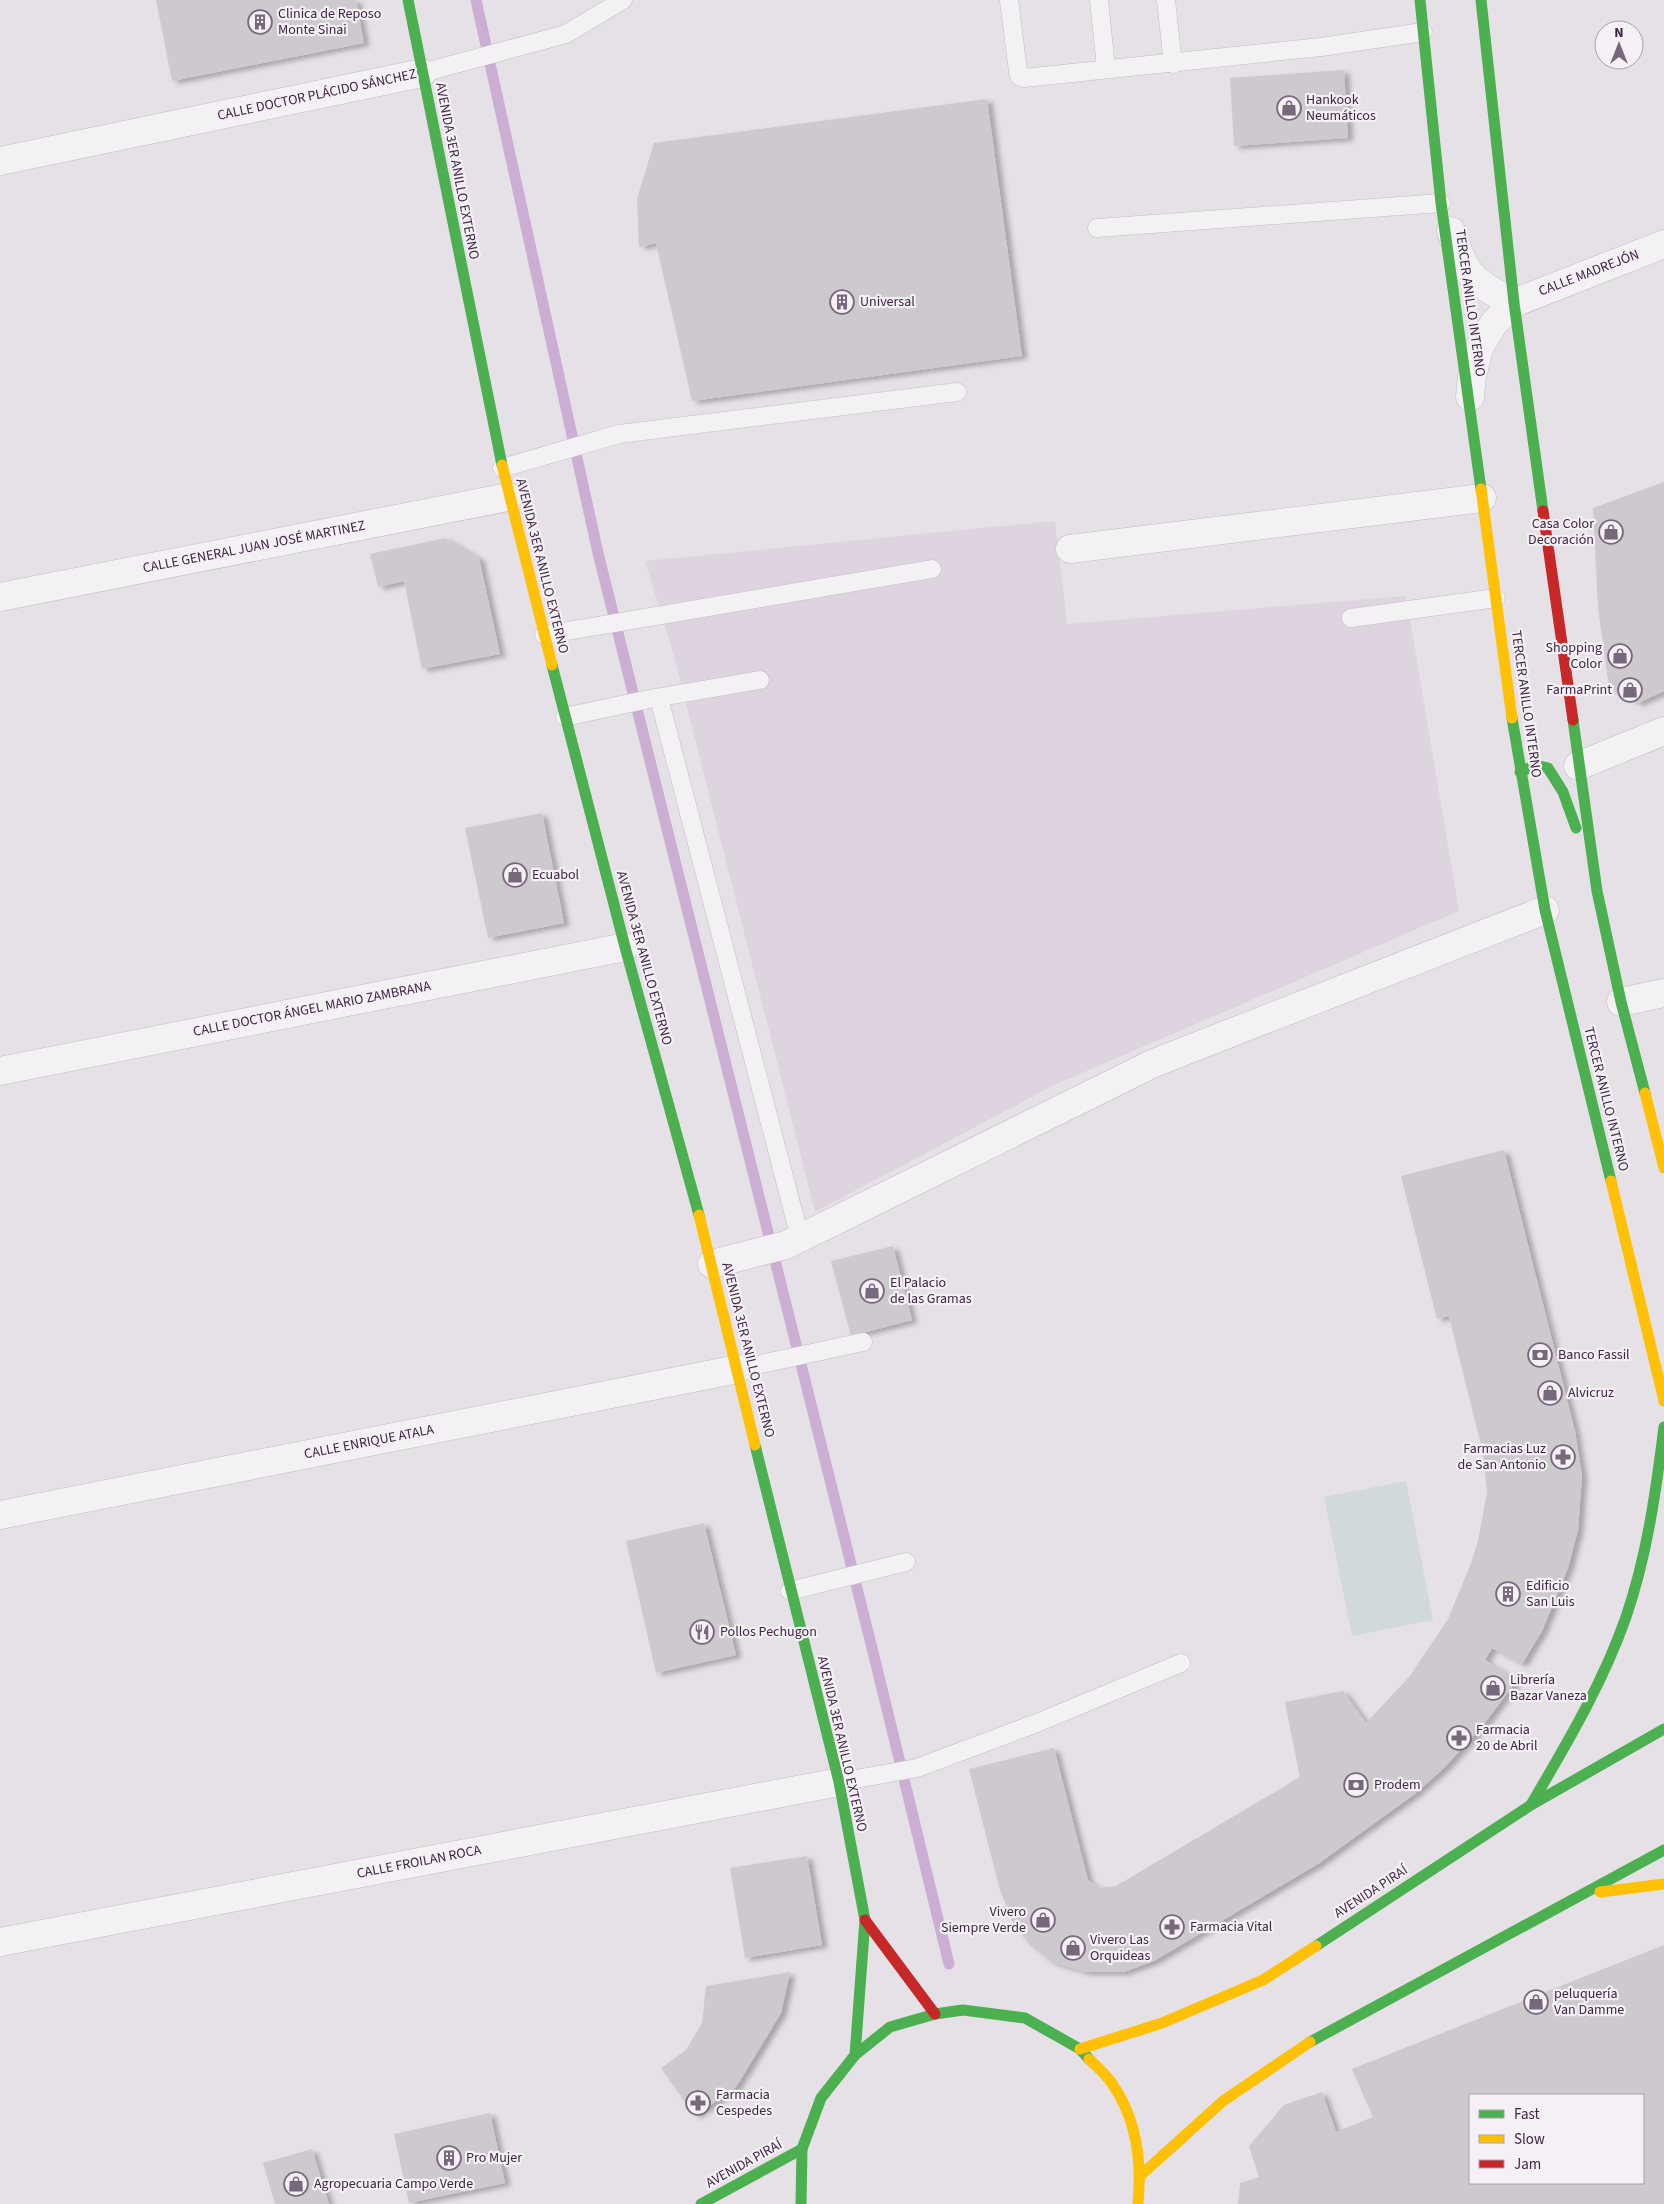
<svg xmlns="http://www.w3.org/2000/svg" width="1664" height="2204" viewBox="0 0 1664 2204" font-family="'Source Sans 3',sans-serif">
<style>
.built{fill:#ddd4df}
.green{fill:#d1d9dc}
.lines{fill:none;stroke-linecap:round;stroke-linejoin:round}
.stream{stroke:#caaed3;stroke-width:11}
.building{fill:#cec8cf;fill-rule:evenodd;filter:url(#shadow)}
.lane-casing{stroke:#c3bec5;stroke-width:19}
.street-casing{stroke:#c3bec5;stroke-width:29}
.lane{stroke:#f3f1f3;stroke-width:18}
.street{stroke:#f3f1f3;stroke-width:28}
.fast{stroke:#4caf50;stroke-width:11}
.slow{stroke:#ffc107;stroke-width:11}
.jam{stroke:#c62828;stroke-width:11}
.labels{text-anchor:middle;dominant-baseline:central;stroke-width:4.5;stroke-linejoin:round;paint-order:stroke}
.poi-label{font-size:14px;fill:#3d2741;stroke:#f5eff6;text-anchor:start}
.street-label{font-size:14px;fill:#3d2741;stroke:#f5eff6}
</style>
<defs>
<filter id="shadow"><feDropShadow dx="5.5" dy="3" stdDeviation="2.5" flood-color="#0004"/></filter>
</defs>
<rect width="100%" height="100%" fill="#e6e1e7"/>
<polygon class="built" points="1055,521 1067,624 1406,596 1459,911 1054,1085 815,1212 674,656 645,561"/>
<polygon class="green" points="1406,1481 1433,1620 1352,1636 1324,1497"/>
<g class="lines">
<polyline class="stream" points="476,0 598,553 875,1660 949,1964"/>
</g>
<g class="building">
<polygon points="156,0 356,0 364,43 172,81"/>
<polygon points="1344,70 1348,138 1234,146 1230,78"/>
<polygon points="987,99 1022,356 692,401 656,243 639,247 637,199 654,143"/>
<polygon points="1664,482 1664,691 1638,703 1609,687 1598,607 1593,508"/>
<polygon points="445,538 479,558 500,654 422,669 404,581 378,587 370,554"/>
<polygon points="542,813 564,923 488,938 465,828"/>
<polygon points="1504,1150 1575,1431 1582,1476 1578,1530 1568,1568 1542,1631 1522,1664 1492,1648 1485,1660 1517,1680 1484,1724 1445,1767 1416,1793 1318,1864 1154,1961 1124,1972 1085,1972 1052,1962 1029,1944 1013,1923 1000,1890 969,1769 1054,1748 1088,1880 1099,1888 1116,1886 1300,1777 1285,1702 1343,1691 1366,1723 1409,1677 1448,1619 1470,1566 1478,1541 1487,1492 1483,1453 1449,1316 1437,1319 1401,1176"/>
<polygon points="893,1246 912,1320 851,1336 831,1261"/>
<polygon points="704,1523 736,1655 656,1673 626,1541"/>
<polygon points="807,1856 822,1945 745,1958 730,1868"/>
<path d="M 1664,1945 L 1664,2204 L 1238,2204 L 1240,2183 L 1259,2177 L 1249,2146 L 1284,2105 L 1322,2092 L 1336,2132 L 1373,2117 L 1352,2069 ZM 1470,2095 L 1643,2095 L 1643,2183 L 1470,2183 Z"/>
<polygon points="790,1972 781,2013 736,2087 695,2116 661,2068 686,2050 702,2023 706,1986"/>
<polygon points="490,2113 505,2183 409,2203 394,2134"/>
<polygon points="312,2149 329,2204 275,2204 263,2163"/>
</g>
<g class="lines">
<g class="lane-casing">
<g id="lane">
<polyline points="1009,0 1018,71 1019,76 1024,78 1321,47 1423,32"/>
<polyline points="1099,0 1106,68"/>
<polyline points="1166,0 1173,64"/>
<polyline points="422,73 566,34 623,0"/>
<polyline points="1097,228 1441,203"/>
<polyline points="502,468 619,434 957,392"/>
<polyline points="1351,618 1496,598"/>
<polyline points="544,635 932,569"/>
<polyline points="659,698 800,1238"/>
<polyline points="565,717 649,699 760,680"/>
<polyline points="738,1369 863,1342"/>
<polyline points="790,1591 906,1562"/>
<polyline points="839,1782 917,1768 1037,1723 1181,1663"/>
</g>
</g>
<g class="street-casing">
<g id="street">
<polyline points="0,161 422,73"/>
<path d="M 1451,231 C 1465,275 1472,282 1514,303"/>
<polyline points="1470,397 1472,376 1479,348 1494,323 1514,303 1664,244"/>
<polyline points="1070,549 1482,498"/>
<polyline points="0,597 508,497"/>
<polyline points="1578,766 1664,731"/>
<polyline points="1621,1002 1664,993"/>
<polyline points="0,1071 625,947"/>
<polyline points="712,1264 786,1245 1154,1063 1545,910"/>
<polyline points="0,1515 738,1369"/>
<polyline points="0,1942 839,1782"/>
</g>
</g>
<use href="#lane" class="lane"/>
<use href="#street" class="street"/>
<g class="fast">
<polyline points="408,0 502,465"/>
<polyline points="1420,0 1441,203 1481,489"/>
<polyline points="1481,0 1514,303 1543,511"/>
<polyline points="552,665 625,947 699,1215"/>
<polyline points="1512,718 1545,910 1611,1181"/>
<polyline points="1573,720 1597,891 1621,1002 1645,1093"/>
<polyline points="1520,772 1536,765 1548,768 1563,792 1576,828"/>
<polyline points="755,1445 839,1782 865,1920 855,2055"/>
<path d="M 1532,1803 C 1567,1743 1603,1683 1626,1617 C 1647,1556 1656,1491 1664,1427"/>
<polyline points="1316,1946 1531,1805 1664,1729"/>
<polyline points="1310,2042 1664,1850"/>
<polyline points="701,2204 802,2149"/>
<polyline points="801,2204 802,2149 821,2098 855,2055 890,2027 935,2014 963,2010 1025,2018 1080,2049 1089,2059"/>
</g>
<g class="slow">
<polyline points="502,465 552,665"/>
<polyline points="1481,489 1512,718"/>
<polyline points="1645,1093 1664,1168"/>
<polyline points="1611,1181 1664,1401"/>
<polyline points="699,1215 755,1445"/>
<polyline points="1600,1892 1664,1884"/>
<polyline points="1080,2049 1162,2023 1263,1980 1316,1946"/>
<path d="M 1089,2059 C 1097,2067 1107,2075 1113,2085 C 1137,2120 1142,2162 1138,2204"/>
<polyline points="1141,2175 1223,2101 1310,2042"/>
</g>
<g class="jam">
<polyline points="1543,511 1573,720"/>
<polyline points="865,1920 935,2014"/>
</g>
</g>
<defs>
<g id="building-ring" transform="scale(1.25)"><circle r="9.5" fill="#f5eff6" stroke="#78687b" stroke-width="1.5"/><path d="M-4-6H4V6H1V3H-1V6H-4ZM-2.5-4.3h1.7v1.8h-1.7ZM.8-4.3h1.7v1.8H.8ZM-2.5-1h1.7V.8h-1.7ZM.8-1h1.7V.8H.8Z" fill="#78687b"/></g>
<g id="shop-ring" transform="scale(1.25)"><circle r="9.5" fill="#f5eff6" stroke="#78687b" stroke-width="1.5"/><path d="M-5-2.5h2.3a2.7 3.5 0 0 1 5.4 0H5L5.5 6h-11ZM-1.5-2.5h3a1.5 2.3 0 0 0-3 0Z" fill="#78687b"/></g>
<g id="bank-ring" transform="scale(1.25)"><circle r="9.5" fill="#f5eff6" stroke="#78687b" stroke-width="1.5"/><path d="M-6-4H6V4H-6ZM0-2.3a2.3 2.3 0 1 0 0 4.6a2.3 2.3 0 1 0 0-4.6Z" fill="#78687b"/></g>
<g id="pharmacy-ring" transform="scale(1.25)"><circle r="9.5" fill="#f5eff6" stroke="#78687b" stroke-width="1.5"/><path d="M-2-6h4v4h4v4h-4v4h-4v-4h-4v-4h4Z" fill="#78687b"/></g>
<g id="restaurant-ring" transform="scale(1.25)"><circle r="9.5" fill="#f5eff6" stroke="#78687b" stroke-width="1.5"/><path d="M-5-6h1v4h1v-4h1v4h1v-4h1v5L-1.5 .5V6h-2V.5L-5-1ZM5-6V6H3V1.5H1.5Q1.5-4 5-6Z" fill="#78687b"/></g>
</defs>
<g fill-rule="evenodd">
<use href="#building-ring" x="260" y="22"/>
<use href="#shop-ring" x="1289" y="108"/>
<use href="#building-ring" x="842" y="302"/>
<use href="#shop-ring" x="1611" y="532"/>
<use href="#shop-ring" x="1620" y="656"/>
<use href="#shop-ring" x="1630" y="690"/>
<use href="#shop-ring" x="515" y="875"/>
<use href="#shop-ring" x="872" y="1291"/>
<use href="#bank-ring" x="1540" y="1355"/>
<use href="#shop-ring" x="1550" y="1393"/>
<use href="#pharmacy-ring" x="1563" y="1457"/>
<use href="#building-ring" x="1508" y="1594"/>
<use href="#restaurant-ring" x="702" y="1632"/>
<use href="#shop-ring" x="1493" y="1688"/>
<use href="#pharmacy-ring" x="1459" y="1738"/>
<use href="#bank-ring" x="1356" y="1785"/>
<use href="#shop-ring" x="1043" y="1920"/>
<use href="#pharmacy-ring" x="1172" y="1927"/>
<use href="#shop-ring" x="1073" y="1948"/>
<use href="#shop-ring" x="1536" y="2002"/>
<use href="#pharmacy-ring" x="698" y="2103"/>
<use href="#building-ring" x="449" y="2158"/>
<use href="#shop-ring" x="296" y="2184"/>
</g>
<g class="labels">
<g class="poi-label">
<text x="278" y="14">Clinica de Reposo<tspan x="278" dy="16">Monte Sinai</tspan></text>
<text x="1306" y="100">Hankook<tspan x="1306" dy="16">Neumáticos</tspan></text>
<text x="860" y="302">Universal</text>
<text x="1594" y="524" text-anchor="end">Casa Color<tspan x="1594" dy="16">Decoración</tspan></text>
<text x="1602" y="648" text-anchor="end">Shopping<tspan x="1602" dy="16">Color</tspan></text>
<text x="1612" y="690" text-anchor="end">FarmaPrint</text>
<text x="532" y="875">Ecuabol</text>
<text x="890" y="1283">El Palacio<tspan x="890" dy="16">de las Gramas</tspan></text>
<text x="1558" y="1355">Banco Fassil</text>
<text x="1568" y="1393">Alvicruz</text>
<text x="1546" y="1449" text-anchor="end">Farmacias Luz<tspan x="1546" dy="16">de San Antonio</tspan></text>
<text x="1526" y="1586">Edificio<tspan x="1526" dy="16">San Luis</tspan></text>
<text x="720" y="1632">Pollos Pechugon</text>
<text x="1510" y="1680">Librería<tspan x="1510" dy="16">Bazar Vaneza</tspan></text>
<text x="1476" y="1730">Farmacia<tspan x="1476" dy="16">20 de Abril</tspan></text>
<text x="1374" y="1785">Prodem</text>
<text x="1026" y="1912" text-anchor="end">Vivero<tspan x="1026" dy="16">Siempre Verde</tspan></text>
<text x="1190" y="1927">Farmacia Vital</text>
<text x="1090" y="1940">Vivero Las<tspan x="1090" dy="16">Orquideas</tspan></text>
<text x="1554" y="1994">peluquería<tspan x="1554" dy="16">Van Damme</tspan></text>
<text x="716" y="2095">Farmacia<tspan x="716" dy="16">Cespedes</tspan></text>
<text x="466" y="2158">Pro Mujer</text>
<text x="314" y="2184">Agropecuaria Campo Verde</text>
</g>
<g class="street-label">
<text transform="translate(317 95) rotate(-12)">CALLE DOCTOR PLÁCIDO SÁNCHEZ</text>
<text transform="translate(457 171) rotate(79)">AVENIDA 3ER ANILLO EXTERNO</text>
<text transform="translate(1589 273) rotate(-21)">CALLE MADREJÓN</text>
<text transform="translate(1470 303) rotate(82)">TERCER ANILLO INTERNO</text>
<text transform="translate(254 547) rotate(-11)">CALLE GENERAL JUAN JOSÉ MARTINEZ</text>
<text transform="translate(542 566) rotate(76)">AVENIDA 3ER ANILLO EXTERNO</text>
<text transform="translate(1526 704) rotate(82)">TERCER ANILLO INTERNO</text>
<text transform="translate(644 958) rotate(75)">AVENIDA 3ER ANILLO EXTERNO</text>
<text transform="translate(312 1009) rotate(-11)">CALLE DOCTOR ÁNGEL MARIO ZAMBRANA</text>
<text transform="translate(1606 1099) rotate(76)">TERCER ANILLO INTERNO</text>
<text transform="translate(748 1350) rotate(76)">AVENIDA 3ER ANILLO EXTERNO</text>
<text transform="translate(369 1442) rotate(-11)">CALLE ENRIQUE ATALA</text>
<text transform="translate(842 1744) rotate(77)">AVENIDA 3ER ANILLO EXTERNO</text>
<text transform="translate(419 1862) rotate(-11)">CALLE FROILAN ROCA</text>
<text transform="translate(1371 1892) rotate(-33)">AVENIDA PIRAÍ</text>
<text transform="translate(744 2164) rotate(-29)">AVENIDA PIRAÍ</text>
</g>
</g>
<rect x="1469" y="2094" width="175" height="90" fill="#f5eff6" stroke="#ab9fae"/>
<rect x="1479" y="2110" width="25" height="8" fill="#4caf50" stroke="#ab9fae"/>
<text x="1514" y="2119" font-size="15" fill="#3d2741">Fast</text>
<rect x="1479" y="2135" width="25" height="8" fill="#ffc107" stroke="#ab9fae"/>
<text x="1514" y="2144" font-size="15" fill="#3d2741">Slow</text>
<rect x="1479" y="2160" width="25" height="8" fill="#c62828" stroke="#ab9fae"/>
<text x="1514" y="2169" font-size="15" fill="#3d2741">Jam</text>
<g transform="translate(1619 45)"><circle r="24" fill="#f5eff6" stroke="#ab9fae"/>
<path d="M0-4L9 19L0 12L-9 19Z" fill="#78687b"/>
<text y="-8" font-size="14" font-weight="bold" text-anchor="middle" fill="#3d2741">N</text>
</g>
</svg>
